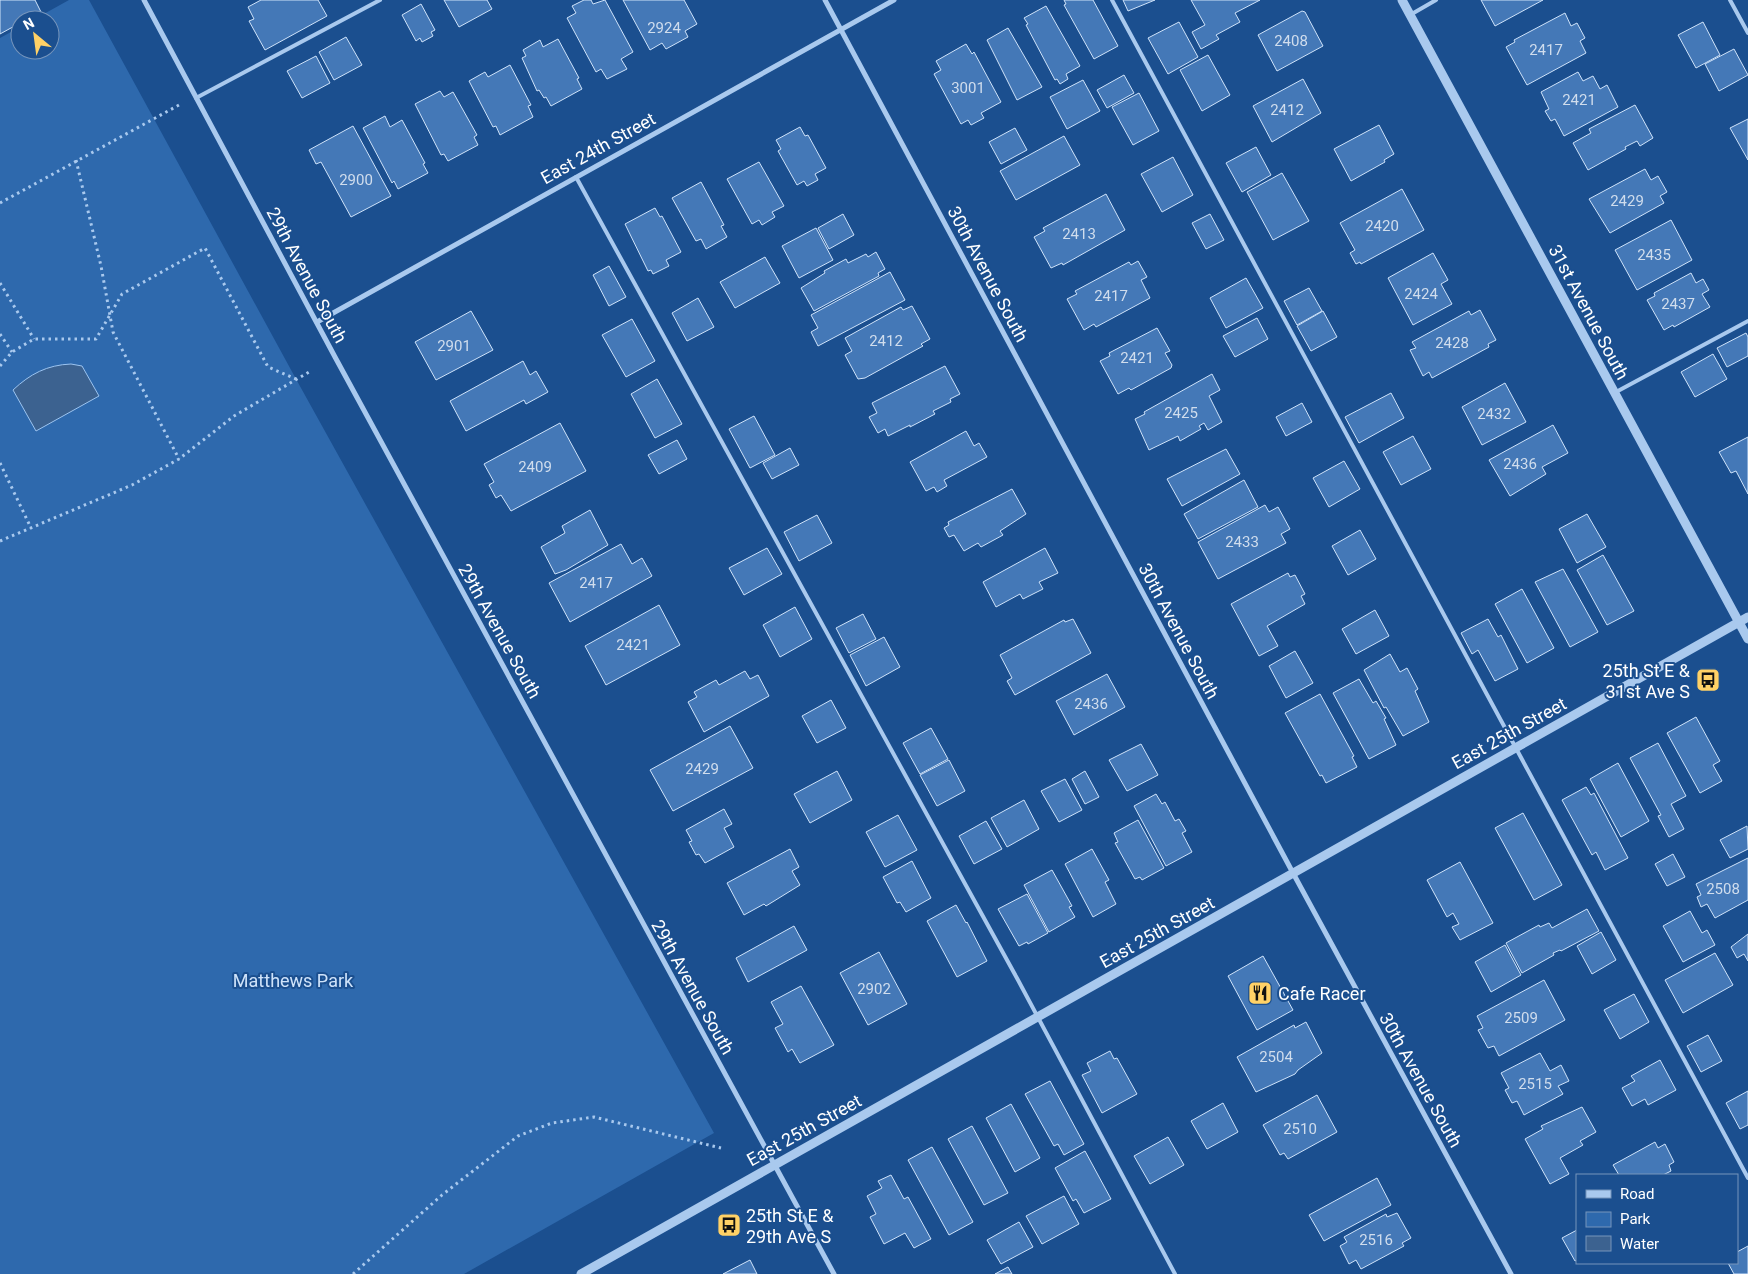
<svg xmlns="http://www.w3.org/2000/svg" width="1748" height="1274" viewBox="0 0 1748 1274" font-family="Roboto,sans-serif">
<style>
.green{fill:#2e69ad}
.water{fill:#3c6290;stroke:#9cc4f0}
.building{fill:#4478b7;stroke:#cfe3fa}
.lines{fill:none;stroke-linecap:round;stroke-linejoin:round}
.path{stroke:#a9c9ee;stroke-width:3;stroke-dasharray:2.5 4;stroke-linecap:butt}
.service{stroke:#a9c9ee;stroke-width:4}
.minor{stroke:#a9c9ee;stroke-width:5}
.tertiary{stroke:#a9c9ee;stroke-width:9}
.labels{text-anchor:middle;dominant-baseline:central;stroke-width:4;stroke-linejoin:round;paint-order:stroke}
.number-label{font-size:15px;fill:#d0dded}
.street-label{font-size:18px;fill:#fff;stroke:#1b4f8f}
.poi-label{font-size:18px;fill:#fff;stroke:#1b4f8f;text-anchor:start}
.park-label{font-size:18px;fill:#cfe3fa;stroke:#1b4f8f}
</style>
<rect width="100%" height="100%" fill="#1b4f8f"/>
<polygon class="green" points="69,0 89,0 296,379 714,1133 464,1274 0,1274 0,38 20,27 20,50 50,50 50,20 33,20"/>
<path class="water" d="M 71,364 L 82,366 L 99,396 L 36,431 L 13,390 C 30,374 47,365 71,364 Z"/>
<g class="building">
<polygon points="0,0 35,0 41,12 26,20 20,20 20,23 0,34"/>
<polygon points="261,0 318,0 327,16 265,50 249,21 254,19 248,7"/>
<polygon points="444,0 487,0 492,9 459,27"/>
<polygon points="584,0 591,0 593,4 605,0 633,52 621,59 627,69 607,79 601,69 596,72 567,18 576,13 572,6"/>
<polygon points="623,0 684,0 697,24 685,31 688,37 666,49 662,43 650,50"/>
<polygon points="1064,0 1093,0 1118,46 1094,59 1064,5 1066,4"/>
<polygon points="1123,0 1155,0 1128,11"/>
<polygon points="1191,0 1260,0 1235,13 1240,22 1216,35 1219,39 1201,49 1192,32 1205,25"/>
<polygon points="1481,0 1543,0 1495,26"/>
<polygon points="421,4 435,30 431,32 433,36 422,42 420,38 416,41 402,15"/>
<polygon points="1046,6 1080,66 1066,74 1068,79 1060,84 1057,79 1055,80 1026,25 1028,24 1024,18"/>
<polygon points="1302,11 1305,12 1323,46 1277,71 1258,35"/>
<polygon points="1565,13 1571,26 1577,23 1585,38 1580,41 1586,53 1527,85 1506,47 1515,42 1514,40"/>
<polygon points="1179,22 1198,57 1168,74 1148,38"/>
<polygon points="1703,22 1720,55 1696,68 1678,35"/>
<polygon points="1008,28 1042,87 1017,100 987,40"/>
<polygon points="346,37 362,65 334,80 319,52"/>
<polygon points="558,39 579,78 577,79 582,89 551,106 546,97 544,98 539,90 537,91 522,58 526,56 523,50 540,40 543,47"/>
<polygon points="966,44 972,54 974,52 1001,102 981,113 984,118 971,125 968,120 961,124 934,74 941,70 936,61"/>
<polygon points="1734,49 1748,75 1719,91 1705,64"/>
<polygon points="1208,55 1230,95 1202,111 1180,70"/>
<polygon points="316,56 330,83 302,98 287,71"/>
<polygon points="510,65 531,105 528,106 533,117 500,135 496,126 493,127 469,81 485,72 488,77"/>
<polygon points="1578,72 1583,81 1593,76 1600,89 1607,85 1618,107 1564,136 1555,119 1551,121 1545,111 1549,109 1541,92"/>
<polygon points="1124,75 1134,93 1107,108 1097,90"/>
<polygon points="1303,79 1321,113 1272,142 1253,106"/>
<polygon points="1083,80 1100,111 1067,129 1050,97"/>
<polygon points="440,91 444,97 453,92 477,135 474,137 478,145 448,161 444,154 441,155 415,104"/>
<polygon points="1139,93 1159,131 1133,145 1112,107"/>
<polygon points="1635,105 1653,138 1640,146 1637,141 1625,147 1626,149 1588,170 1573,143 1591,133 1589,129"/>
<polygon points="385,116 390,127 402,120 425,163 423,164 428,173 398,189 394,181 392,183 363,128"/>
<polygon points="1748,119 1748,160 1730,128"/>
<polygon points="1379,125 1394,154 1384,160 1385,162 1351,181 1334,149"/>
<polygon points="353,126 391,196 351,217 321,162 316,164 309,150"/>
<polygon points="800,127 805,136 808,135 826,168 815,174 818,180 807,186 804,181 797,185 778,151 781,149 776,140"/>
<polygon points="1015,128 1027,150 1001,164 989,142"/>
<polygon points="1064,136 1080,165 1016,200 1000,171"/>
<polygon points="1256,147 1271,175 1242,192 1226,163"/>
<polygon points="1173,157 1193,195 1162,212 1141,174"/>
<polygon points="759,162 784,206 772,212 775,217 762,225 759,220 752,224 727,179"/>
<polygon points="1645,169 1651,180 1658,176 1667,192 1660,196 1664,203 1610,233 1589,199"/>
<polygon points="1282,173 1309,221 1273,240 1247,192"/>
<polygon points="701,182 724,225 721,226 727,237 706,249 701,239 696,241 672,198"/>
<polygon points="1402,189 1424,230 1361,264 1360,262 1356,264 1350,253 1355,250 1340,223"/>
<polygon points="1106,194 1125,230 1063,265 1062,263 1051,268 1034,237 1045,231 1043,228"/>
<polygon points="655,208 660,217 662,216 681,252 666,260 669,266 653,274 651,270 648,271 625,224"/>
<polygon points="843,214 854,235 829,249 818,228"/>
<polygon points="1210,214 1224,240 1206,249 1192,223"/>
<polygon points="1671,220 1692,260 1637,290 1615,250"/>
<polygon points="816,228 833,260 799,278 782,246"/>
<polygon points="876,252 885,269 878,273 879,276 814,311 801,288 825,273 824,271 846,259 848,263 866,254 868,257"/>
<polygon points="1433,253 1448,280 1441,284 1452,304 1413,325 1388,278"/>
<polygon points="765,257 780,283 735,308 720,282"/>
<polygon points="1138,261 1147,277 1141,280 1150,298 1096,327 1094,324 1084,330 1067,299 1077,294 1075,291 1129,262 1131,265"/>
<polygon points="609,266 626,297 609,306 593,275"/>
<polygon points="890,272 905,300 818,346 811,332 818,328 811,315"/>
<polygon points="1691,273 1696,283 1703,279 1709,290 1702,294 1710,307 1674,327 1673,325 1664,330 1647,300 1655,296 1654,293"/>
<polygon points="1246,278 1263,308 1226,328 1210,298"/>
<polygon points="1309,288 1322,311 1297,325 1284,301"/>
<polygon points="698,298 714,327 687,341 672,313"/>
<polygon points="912,306 930,339 921,344 923,346 865,378 858,379 845,355 852,351 845,338 901,307 903,310"/>
<polygon points="1480,310 1496,340 1488,344 1489,347 1432,378 1429,372 1423,376 1410,350 1416,348 1412,342 1469,311 1471,315"/>
<polygon points="471,311 493,350 436,380 415,342"/>
<polygon points="1323,311 1337,337 1311,351 1297,326"/>
<polygon points="1257,318 1268,339 1235,357 1223,336"/>
<polygon points="632,319 655,361 626,377 602,335"/>
<polygon points="1157,328 1170,351 1165,353 1172,365 1171,368 1131,390 1129,388 1118,394 1100,361 1110,356 1109,353"/>
<polygon points="1746,333 1748,337 1748,356 1727,367 1717,348"/>
<polygon points="1713,354 1727,379 1695,397 1681,372"/>
<polygon points="523,361 530,375 536,371 548,392 526,404 524,400 466,431 450,401"/>
<polygon points="945,366 960,394 950,399 951,402 933,411 935,414 910,427 910,425 888,436 885,429 878,433 869,417 877,413 872,403"/>
<polygon points="1212,374 1220,390 1209,396 1222,422 1208,430 1204,423 1199,426 1201,429 1180,441 1178,436 1149,450 1135,419 1145,414 1144,412"/>
<polygon points="657,379 682,424 655,438 631,394"/>
<polygon points="1505,383 1526,422 1482,445 1462,407"/>
<polygon points="1391,393 1404,418 1359,443 1345,417"/>
<polygon points="1302,403 1312,422 1286,436 1276,417"/>
<polygon points="754,416 775,455 750,468 729,429"/>
<polygon points="560,423 586,471 511,511 501,495 496,498 489,485 494,482 484,464"/>
<polygon points="1553,425 1568,453 1542,467 1546,474 1510,496 1489,460"/>
<polygon points="966,431 974,446 979,443 987,457 944,480 947,486 937,492 934,487 926,491 910,462"/>
<polygon points="1413,436 1431,469 1401,485 1383,452"/>
<polygon points="1748,437 1748,494 1736,471 1731,473 1719,452"/>
<polygon points="677,440 687,459 659,474 648,455"/>
<polygon points="790,448 799,465 772,479 763,463"/>
<polygon points="1226,449 1240,474 1182,506 1167,479"/>
<polygon points="1344,461 1360,489 1329,507 1313,478"/>
<polygon points="1244,480 1258,507 1198,539 1184,514"/>
<polygon points="1012,489 1026,514 1000,531 1003,535 981,547 978,543 964,551 954,535 949,537 944,528 949,525 948,522"/>
<polygon points="1265,505 1269,512 1278,507 1290,529 1281,534 1286,543 1218,579 1198,542"/>
<polygon points="590,510 608,545 566,570 555,574 541,547 565,533 562,526"/>
<polygon points="1587,514 1606,547 1577,563 1559,529"/>
<polygon points="817,515 832,543 799,561 784,532"/>
<polygon points="1360,530 1376,559 1348,575 1332,546"/>
<polygon points="621,544 632,564 642,558 652,576 570,622 549,583"/>
<polygon points="767,548 782,574 744,595 729,568"/>
<polygon points="1045,548 1058,573 1039,582 1043,589 1023,599 1020,594 996,607 983,582"/>
<polygon points="1603,555 1634,611 1607,625 1577,570"/>
<polygon points="1563,569 1598,632 1570,647 1535,582"/>
<polygon points="1288,573 1290,577 1295,575 1305,594 1301,596 1305,604 1267,626 1278,646 1259,656 1231,604"/>
<polygon points="1522,589 1554,648 1527,663 1495,604"/>
<polygon points="659,605 680,645 606,685 585,646"/>
<polygon points="795,607 812,639 780,657 763,625"/>
<polygon points="1375,610 1389,636 1356,654 1342,629"/>
<polygon points="863,614 876,639 849,653 836,628"/>
<polygon points="1073,619 1091,653 1015,695 1007,681 1012,678 1000,655 1064,620 1065,622"/>
<polygon points="1488,619 1498,637 1501,635 1518,669 1495,681 1478,650 1472,654 1461,633"/>
<polygon points="884,637 900,667 866,686 850,655"/>
<polygon points="1295,651 1313,683 1286,698 1269,666"/>
<polygon points="1390,654 1400,672 1407,668 1418,689 1415,691 1429,722 1403,736 1386,707 1384,708 1364,670"/>
<polygon points="745,671 750,679 758,675 769,696 704,732 688,702 697,697 694,692 716,680 719,685"/>
<polygon points="1107,674 1125,707 1074,735 1056,701"/>
<polygon points="1359,679 1373,703 1376,701 1386,718 1384,719 1396,745 1369,759 1333,693"/>
<polygon points="1320,694 1354,756 1352,757 1357,767 1326,783 1322,775 1320,776 1285,713"/>
<polygon points="831,700 846,728 817,743 802,716"/>
<polygon points="1696,717 1720,761 1713,765 1722,781 1700,793 1667,733"/>
<polygon points="730,726 753,768 673,811 650,770"/>
<polygon points="931,728 948,759 920,774 903,743"/>
<polygon points="1658,743 1686,796 1671,804 1684,829 1669,837 1658,816 1661,815 1630,758"/>
<polygon points="1141,744 1158,775 1127,791 1109,760"/>
<polygon points="949,760 965,791 937,806 920,775"/>
<polygon points="1618,763 1649,821 1621,837 1590,779"/>
<polygon points="837,771 852,800 810,823 794,794"/>
<polygon points="1085,771 1099,797 1085,804 1072,779"/>
<polygon points="1065,779 1082,810 1059,822 1041,791"/>
<polygon points="1586,787 1591,795 1594,793 1628,858 1605,870 1596,852 1592,855 1562,800"/>
<polygon points="1156,794 1162,804 1165,802 1175,821 1179,819 1186,831 1182,833 1192,852 1166,866 1134,806"/>
<polygon points="1024,800 1039,829 1007,847 991,818"/>
<polygon points="724,809 732,824 724,828 734,847 705,863 699,854 696,855 689,842 692,841 686,830"/>
<polygon points="1523,813 1562,885 1534,900 1495,828"/>
<polygon points="898,815 917,850 885,867 866,832"/>
<polygon points="1138,820 1164,868 1142,880 1140,877 1135,879 1115,843 1118,842 1114,833"/>
<polygon points="986,821 1002,849 974,864 959,836"/>
<polygon points="1747,826 1748,849 1730,858 1720,840"/>
<polygon points="790,849 799,867 792,871 800,885 766,906 764,904 744,915 727,883"/>
<polygon points="1092,849 1109,880 1105,882 1116,904 1093,917 1065,864"/>
<polygon points="1673,854 1685,877 1667,886 1655,864"/>
<polygon points="1748,858 1748,900 1715,918 1707,904 1701,907 1697,897 1701,895 1696,884"/>
<polygon points="912,861 931,898 906,912 900,902 897,903 883,877"/>
<polygon points="1460,862 1493,923 1460,940 1452,927 1459,924 1453,913 1447,917 1427,880"/>
<polygon points="1052,870 1072,906 1069,907 1075,917 1049,932 1024,885"/>
<polygon points="1027,894 1048,933 1028,944 1027,942 1019,946 998,909"/>
<polygon points="956,905 966,923 967,922 987,961 957,977 927,921"/>
<polygon points="1587,909 1599,931 1561,951 1560,950 1553,953 1554,955 1522,973 1506,943 1539,925 1540,927 1549,923 1552,928"/>
<polygon points="1690,911 1702,933 1707,930 1715,945 1683,962 1663,926"/>
<polygon points="794,926 807,950 748,982 736,958"/>
<polygon points="1601,932 1616,960 1592,974 1577,946"/>
<polygon points="1748,934 1748,961 1744,954 1737,958 1731,947"/>
<polygon points="1505,945 1521,975 1491,992 1475,962"/>
<polygon points="879,952 907,1004 868,1025 840,973"/>
<polygon points="1715,953 1733,985 1683,1013 1665,980"/>
<polygon points="1263,956 1293,1010 1257,1030 1228,976"/>
<polygon points="1544,980 1565,1020 1499,1056 1494,1046 1488,1048 1478,1030 1483,1028 1477,1016"/>
<polygon points="801,986 834,1045 800,1063 792,1049 788,1052 775,1028 783,1024 771,1002"/>
<polygon points="1634,994 1649,1022 1620,1039 1604,1010"/>
<polygon points="1306,1022 1322,1053 1298,1070 1295,1074 1256,1092 1237,1057 1294,1025 1295,1028"/>
<polygon points="1708,1035 1722,1061 1701,1072 1687,1046"/>
<polygon points="1110,1051 1114,1059 1117,1058 1137,1094 1102,1113 1082,1075 1091,1071 1087,1063"/>
<polygon points="1540,1053 1550,1071 1561,1065 1569,1081 1558,1086 1563,1094 1524,1115 1517,1101 1512,1103 1505,1090 1509,1088 1501,1073"/>
<polygon points="1660,1060 1676,1090 1648,1105 1645,1099 1632,1106 1622,1088 1635,1081 1631,1076"/>
<polygon points="1050,1081 1084,1144 1064,1155 1058,1144 1054,1146 1025,1094"/>
<polygon points="1748,1091 1748,1125 1740,1129 1726,1103"/>
<polygon points="1317,1095 1337,1132 1288,1159 1284,1153 1280,1155 1263,1125"/>
<polygon points="1223,1103 1238,1132 1207,1149 1191,1121"/>
<polygon points="1011,1104 1040,1158 1015,1172 986,1118"/>
<polygon points="1582,1107 1596,1132 1580,1141 1583,1145 1560,1158 1569,1174 1550,1184 1525,1139 1543,1129 1541,1126"/>
<polygon points="972,1126 1008,1193 984,1205 948,1139"/>
<polygon points="1168,1137 1184,1165 1150,1184 1134,1156"/>
<polygon points="1655,1142 1658,1148 1665,1144 1674,1162 1669,1165 1671,1171 1663,1175 1619,1175 1613,1165"/>
<polygon points="932,1147 973,1222 949,1235 908,1160"/>
<polygon points="1085,1151 1111,1199 1084,1213 1076,1199 1073,1201 1055,1168"/>
<polygon points="891,1175 904,1199 908,1197 931,1239 914,1248 905,1233 884,1244 870,1217 876,1214 867,1196 882,1188 878,1181"/>
<polygon points="1377,1178 1391,1205 1324,1241 1309,1215"/>
<polygon points="1064,1196 1079,1224 1042,1244 1026,1216"/>
<polygon points="1397,1213 1411,1238 1402,1243 1404,1246 1361,1269 1356,1260 1349,1264 1340,1246 1347,1242 1344,1237 1386,1214 1387,1217"/>
<polygon points="1019,1222 1033,1247 1001,1264 987,1240"/>
<polygon points="1577,1230 1577,1260 1575,1261 1562,1238"/>
<polygon points="1748,1246 1748,1274 1734,1274 1728,1263 1737,1263 1737,1252"/>
<polygon points="750,1260 757,1274 723,1274"/>
<polygon points="1008,1267 1012,1274 995,1274"/>
</g>
<g class="lines">
<g class="path">
<polyline points="76,160 101,266 113,332 179,459"/>
<polyline points="0,203 179,105"/>
<polyline points="0,283 34,339"/>
<polyline points="0,334 12,352"/>
<polyline points="0,366 12,352 34,339 96,339 122,294 205,248 268,367 296,379"/>
<polyline points="0,463 31,528"/>
<polyline points="0,541 132,485 179,459 234,416 309,372"/>
<polyline points="353,1274 442,1195 518,1136 552,1123 594,1117 721,1148"/>
</g>
<g class="service">
<polyline points="1112,0 1748,1178"/>
<polyline points="1730,0 1748,33"/>
<polyline points="1410,15 1436,0"/>
<polyline points="196,98 380,0"/>
<polyline points="576,177 1018,980 1175,1274"/>
<polyline points="1616,392 1748,321"/>
</g>
<g class="minor">
<polyline points="144,0 335,357 834,1274"/>
<polyline points="825,0 1293,873 1511,1274"/>
<polyline points="317,322 894,0"/>
</g>
<g class="tertiary">
<polyline points="1402,0 1748,639"/>
<polyline points="581,1274 1748,617"/>
</g>
</g>
<defs>
<g id="bus-square" transform="scale(1.25)"><rect x="-9" y="-9" width="18" height="18" rx="4" fill="#ffd166" stroke="#1b4f8f"/><path d="M-5-6H5V4H4V6H2V4H-2V6H-4V4H-5ZM-3.5-4V0h7V-4ZM-3.5 1.2v1.5H-2V1.2ZM2 1.2v1.5H3.5V1.2Z" fill="#111"/></g>
<g id="restaurant-square" transform="scale(1.25)"><rect x="-9" y="-9" width="18" height="18" rx="4" fill="#ffd166" stroke="#1b4f8f"/><path d="M-5-6h1v4h1v-4h1v4h1v-4h1v5L-1.5 .5V6h-2V.5L-5-1ZM5-6V6H3V1.5H1.5Q1.5-4 5-6Z" fill="#111"/></g>
</defs>
<g fill-rule="evenodd">
<use href="#bus-square" x="1708" y="680"/>
<use href="#restaurant-square" x="1260" y="993"/>
<use href="#bus-square" x="729" y="1225"/>
</g>
<g class="labels">
<g class="number-label">
<text x="664" y="28">2924</text>
<text x="1291" y="41">2408</text>
<text x="1546" y="50">2417</text>
<text x="968" y="88">3001</text>
<text x="1579" y="100">2421</text>
<text x="1287" y="110">2412</text>
<text x="356" y="180">2900</text>
<text x="1627" y="201">2429</text>
<text x="1382" y="226">2420</text>
<text x="1079" y="234">2413</text>
<text x="1654" y="255">2435</text>
<text x="1421" y="294">2424</text>
<text x="1111" y="296">2417</text>
<text x="1678" y="304">2437</text>
<text x="886" y="341">2412</text>
<text x="1452" y="343">2428</text>
<text x="454" y="346">2901</text>
<text x="1137" y="358">2421</text>
<text x="1181" y="413">2425</text>
<text x="1494" y="414">2432</text>
<text x="1520" y="464">2436</text>
<text x="535" y="467">2409</text>
<text x="1242" y="542">2433</text>
<text x="596" y="583">2417</text>
<text x="633" y="645">2421</text>
<text x="1091" y="704">2436</text>
<text x="702" y="769">2429</text>
<text x="1723" y="889">2508</text>
<text x="874" y="989">2902</text>
<text x="1521" y="1018">2509</text>
<text x="1276" y="1057">2504</text>
<text x="1535" y="1084">2515</text>
<text x="1300" y="1129">2510</text>
<text x="1376" y="1240">2516</text>
</g>
<g class="street-label">
<text transform="translate(598 148) rotate(-29)">East 24th Street</text>
<text transform="translate(988 274) rotate(62)">30th Avenue South</text>
<text transform="translate(307 275) rotate(62)">29th Avenue South</text>
<text transform="translate(1589 312) rotate(62)">31st Avenue South</text>
<text transform="translate(500 631) rotate(61)">29th Avenue South</text>
<text transform="translate(1179 631) rotate(62)">30th Avenue South</text>
<text transform="translate(1509 733) rotate(-29)">East 25th Street</text>
<text transform="translate(1157 932) rotate(-29)">East 25th Street</text>
<text transform="translate(693 987) rotate(61)">29th Avenue South</text>
<text transform="translate(1421 1080) rotate(61)">30th Avenue South</text>
<text transform="translate(804 1130) rotate(-29)">East 25th Street</text>
</g>
<g class="poi-label">
<text x="1690" y="670" text-anchor="end">25th St E &amp;<tspan x="1690" dy="21">31st Ave S</tspan></text>
<text x="1278" y="993">Cafe Racer</text>
<text x="746" y="1215">25th St E &amp;<tspan x="746" dy="21">29th Ave S</tspan></text>
</g>
<g class="park-label">
<text x="293" y="980">Matthews Park</text>
</g>
</g>
<rect x="1576" y="1174" width="162" height="90" fill="#1b4f8f" stroke="#7695bc"/>
<rect x="1586" y="1190" width="25" height="8" fill="#a9c9ee" stroke="#7695bc"/>
<text x="1620" y="1199" font-size="15" fill="#ffffff">Road</text>
<rect x="1586" y="1212" width="25" height="15" fill="#2e69ad" stroke="#7695bc"/>
<text x="1620" y="1224" font-size="15" fill="#ffffff">Park</text>
<rect x="1586" y="1236" width="25" height="15" fill="#3c6290" stroke="#7695bc"/>
<text x="1620" y="1249" font-size="15" fill="#ffffff">Water</text>
<g transform="translate(35 35) rotate(331)"><circle r="24" fill="#1b4f8f" stroke="#7695bc"/>
<path d="M0-4L9 19L0 12L-9 19Z" fill="#ffd166"/>
<text y="-8" font-size="14" font-weight="bold" text-anchor="middle" fill="#ffffff">N</text>
</g>
</svg>
